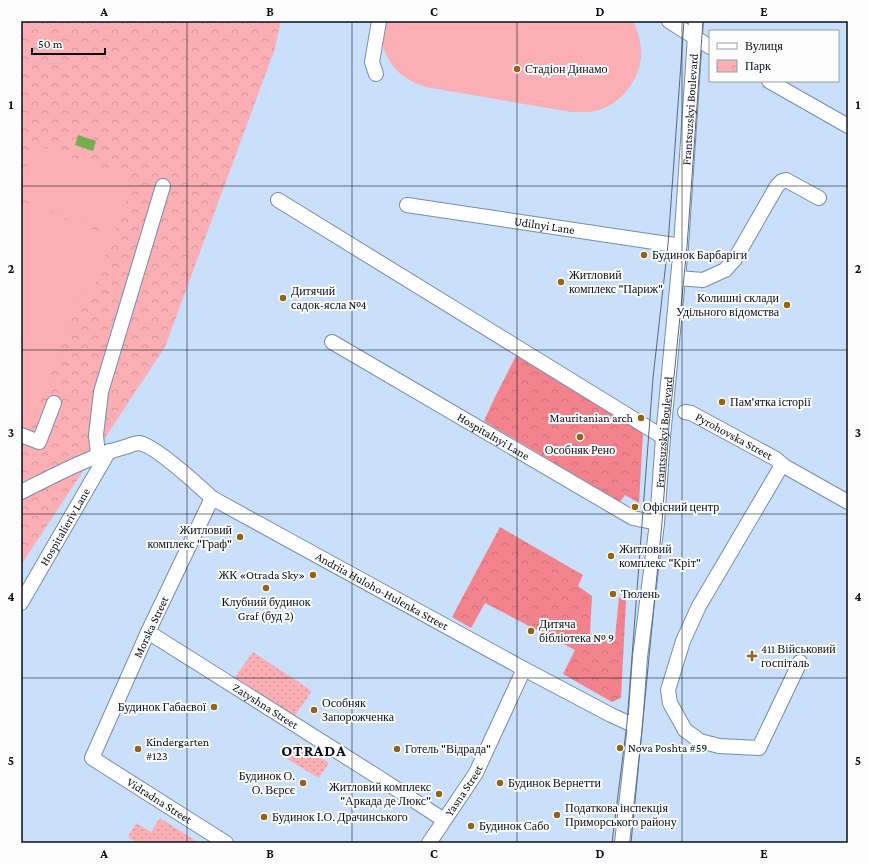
<svg xmlns="http://www.w3.org/2000/svg" width="869" height="864" viewBox="0 0 869 864" font-family="'Crimson Pro',serif">
<style>
.grass{fill:url(#grass-dots)}
.forest{fill:url(#forest-crowns)}
.park{fill:url(#park-crowns)}
.pitch{fill:#fbaeb3}
.water{fill:#75ad53}
.lines{fill:none;stroke-linecap:round;stroke-linejoin:round}
.minor-casing{stroke:#758dad;stroke-width:16}
.minor{stroke:#fff;stroke-width:14}
.tram{stroke:#5b697b;stroke-width:1}
.grid{fill:none;stroke:#060f1a;stroke-width:1;stroke-opacity:0.55}
.poi-dot{fill:#936412;stroke:#fdfdfd;stroke-width:1.5}
.labels{text-anchor:middle;dominant-baseline:central;stroke-width:4;stroke-linejoin:round;paint-order:stroke}
.poi-label{font-size:12px;fill:#060f1a;stroke:#fdfdfd;text-anchor:start}
.street-label{font-size:12px;fill:#060f1a;stroke:#fdfdfd}
.district-label{font-size:16px;font-weight:bold;letter-spacing:1px;fill:#060f1a;stroke:#fdfdfd}
.neatline{fill:none;stroke:#060f1a;stroke-width:1.5}
.grid-label{font-size:13px;text-anchor:middle;font-weight:bold;fill:#060f1a}
</style>
<defs>
<pattern id="grass-dots" width="8" height="8" patternUnits="userSpaceOnUse"><rect width="8" height="8" fill="#fbaeb3"/><path d="M2 2h.1M6 6h.1" fill="none" stroke="#d69499" stroke-width="1.8" stroke-linecap="round"/></pattern>
<pattern id="forest-crowns" width="20" height="18" patternUnits="userSpaceOnUse"><rect width="20" height="18" fill="#f2838d"/><path d="M2 6a3 3 0 1 1 6 0M12 15a3 3 0 1 1 6 0" fill="none" stroke="#ce7079"/></pattern>
<pattern id="park-crowns" width="20" height="18" patternUnits="userSpaceOnUse"><rect width="20" height="18" fill="#fbaeb3"/><path d="M2 6a3 3 0 1 1 6 0M12 15a3 3 0 1 1 6 0" fill="none" stroke="#d69499"/></pattern>
</defs>
<rect width="100%" height="100%" fill="#c9dffa"/>
<g class="grass">
<polygon points="253,652 309,689 311,692 294,717 235,677"/>
<polygon points="297,743 329,763 319,778 287,759"/>
<polygon points="160,818 163,820 199,843 138,843 128,837 136,823 151,832"/>
</g>
<g class="forest">
<polygon points="516,356 643,433 639,503 625,495 620,502 484,421 495,397"/>
<polygon points="500,527 583,575 578,586 592,596 590,634 615,638 619,597 626,601 621,698 612,702 563,674 575,650 485,603 471,628 452,617"/>
</g>
<polygon class="park" points="21,21 281,21 274,51 165,347 21,565"/>
<g class="pitch">
<path d="M 382,21 L 633,21 C 637,29 640,39 641,48 C 643,72 627,99 604,108 C 594,113 582,112 571,112 L 426,87 C 404,80 388,67 382,43 C 381,36 382,28 382,21 Z"/>
<polygon points="35,144 134,179 114,233 21,199 21,182"/>
<polygon points="21,203 112,237 91,296 81,293 31,430 21,426"/>
</g>
<polygon class="water" points="78,135 96,141 93,151 75,145"/>
<g class="lines">
<g class="minor-casing">
<g id="minor">
<polyline points="669,21 710,47"/>
<polyline points="376,74 372,62 379,21"/>
<polyline points="769,81 848,126"/>
<polyline points="278,200 663,437"/>
<path id="s1" d="M 407,205 L 681,246"/>
<polyline points="678,278 703,280 725,270 735,259 777,186 782,181 786,180 819,198"/>
<path id="s2" d="M 332,342 L 633,518 L 657,523"/>
<path id="s3" d="M 685,412 L 691,413 L 776,459 L 784,466 L 848,502"/>
<polyline points="21,435 39,442 54,403"/>
<polyline points="98,455 96,435 101,392 163,186"/>
<polyline points="782,465 699,606 683,641 668,690 670,703 685,730 700,741 719,746 759,748 800,662"/>
<path id="s4" d="M 21,492 C 55,475 88,457 125,447 C 129,446 135,443 139,443 C 155,445 199,486 212,498 L 524,669 L 611,715 L 635,726"/>
<path id="s5" d="M 212,498 L 148,632 L 92,758 L 226,843"/>
<path id="s6" d="M 21,603 L 109,451"/>
<path id="s7" d="M 148,632 L 378,777 L 444,820"/>
<path id="s8" d="M 429,843 L 476,773 L 524,669"/>
<path id="s9" d="M 622,843 L 635,726 L 640,657 L 657,523 L 663,437 L 681,246 L 696,21"/>
</g>
</g>
<use href="#minor" class="minor"/>
<g class="tram">
<polyline points="612,843 627,723 653,378 668,244 684,21"/>
<polyline points="631,843 662,523 669,426 687,247 703,21"/>
</g>
</g>
<path class="grid" d="M 187,21 L 187,843M 352,21 L 352,843M 517,21 L 517,843M 682,21 L 682,843M 21,186 L 848,186M 21,350 L 848,350M 21,514 L 848,514M 21,678 L 848,678"/>
<g class="poi-dot">
<circle cx="517" cy="69" r="4"/>
<circle cx="644" cy="255" r="4"/>
<circle cx="561" cy="282" r="4"/>
<circle cx="283" cy="298" r="4"/>
<circle cx="787" cy="305" r="4"/>
<circle cx="722" cy="402" r="4"/>
<circle cx="641" cy="418" r="4"/>
<circle cx="580" cy="437" r="4"/>
<circle cx="635" cy="507" r="4"/>
<circle cx="240" cy="537" r="4"/>
<circle cx="611" cy="556" r="4"/>
<circle cx="313" cy="575" r="4"/>
<circle cx="266" cy="588" r="4"/>
<circle cx="613" cy="594" r="4"/>
<circle cx="531" cy="631" r="4"/>
<path d="M750 650h4v4h4v4h-4v4h-4v-4h-4v-4h4z"/>
<circle cx="214" cy="707" r="4"/>
<circle cx="314" cy="710" r="4"/>
<circle cx="620" cy="748" r="4"/>
<circle cx="138" cy="749" r="4"/>
<circle cx="397" cy="749" r="4"/>
<circle cx="303" cy="783" r="4"/>
<circle cx="500" cy="783" r="4"/>
<circle cx="439" cy="794" r="4"/>
<circle cx="557" cy="815" r="4"/>
<circle cx="264" cy="817" r="4"/>
<circle cx="471" cy="826" r="4"/>
</g>
<g class="labels">
<g class="poi-label">
<text x="525" y="69">Стадіон Динамо</text>
<text x="652" y="255">Будинок Барбаріги</text>
<text x="569" y="275">Житловий<tspan x="569" dy="14">комплекс "Париж"</tspan></text>
<text x="291" y="291">Дитячий<tspan x="291" dy="14">садок-ясла №4</tspan></text>
<text x="779" y="298" text-anchor="end">Колишні склади<tspan x="779" dy="14">Удільного відомства</tspan></text>
<text x="730" y="402">Пам'ятка історії</text>
<text x="633" y="418" text-anchor="end">Mauritanian arch</text>
<text x="580" y="450" text-anchor="middle">Особняк Рено</text>
<text x="643" y="507">Офісний центр</text>
<text x="232" y="530" text-anchor="end">Житловий<tspan x="232" dy="14">комплекс "Граф"</tspan></text>
<text x="619" y="549">Житловий<tspan x="619" dy="14">комплекс "Кріт"</tspan></text>
<text x="305" y="575" text-anchor="end">ЖК «Otrada Sky»</text>
<text x="621" y="594">Тюлень</text>
<text x="266" y="602" text-anchor="middle">Клубний будинок<tspan x="266" dy="14">Graf (буд 2)</tspan></text>
<text x="539" y="624">Дитяча<tspan x="539" dy="14">бібліотека № 9</tspan></text>
<text x="761" y="649">411 Військовий<tspan x="761" dy="14">госпіталь</tspan></text>
<text x="322" y="703">Особняк<tspan x="322" dy="14">Запорожченка</tspan></text>
<text x="206" y="707" text-anchor="end">Будинок Габаєвої</text>
<text x="146" y="742">Kindergarten<tspan x="146" dy="14">#123</tspan></text>
<text x="628" y="748">Nova Poshta #59</text>
<text x="405" y="749">Готель "Відрада"</text>
<text x="295" y="776" text-anchor="end">Будинок О.<tspan x="295" dy="14">О. Вєрсє</tspan></text>
<text x="508" y="783">Будинок Вернетти</text>
<text x="431" y="787" text-anchor="end">Житловий комплекс<tspan x="431" dy="14">"Аркада де Люкс"</tspan></text>
<text x="565" y="808">Податкова інспекція<tspan x="565" dy="14">Приморського району</tspan></text>
<text x="272" y="817">Будинок І.О. Драчинського</text>
<text x="479" y="826">Будинок Сабо</text>
</g>
<g class="street-label">
<text stroke="none"><textPath href="#s9" startOffset="737">Frantsuzskyi Boulevard</textPath></text>
<text stroke="none"><textPath href="#s1" startOffset="139">Udilnyi Lane</textPath></text>
<text stroke="none"><textPath href="#s9" startOffset="413">Frantsuzskyi Boulevard</textPath></text>
<text stroke="none"><textPath href="#s2" startOffset="187">Hospitalnyi Lane</textPath></text>
<text stroke="none"><textPath href="#s3" startOffset="55">Pyrohovska Street</textPath></text>
<text stroke="none"><textPath href="#s6" startOffset="88">Hospitalieriv Lane</textPath></text>
<text stroke="none"><textPath href="#s4" startOffset="414">Andriia Huloho-Hulenka Street</textPath></text>
<text transform="translate(151 627) rotate(-65)">Morska Street</text>
<text stroke="none"><textPath href="#s7" startOffset="139">Zatyshna Street</textPath></text>
<text stroke="none"><textPath href="#s8" startOffset="63">Yasna Street</textPath></text>
<text stroke="none"><textPath href="#s5" startOffset="366">Vidradna Street</textPath></text>
</g>
<g class="district-label">
<text x="314" y="750">OTRADA</text>
</g>
</g>
<rect width="869" height="864" fill="none" stroke="#fdfdfd" stroke-width="44"/>
<rect x="709" y="30" width="130" height="52" fill="#fdfdfd" stroke="#9a9ea2"/>
<rect x="717" y="43" width="20" height="6" fill="#ffffff" stroke="#9a9ea2"/>
<text x="745" y="50" font-size="12" fill="#060f1a">Вулиця</text>
<rect x="717" y="60" width="20" height="12" fill="url(#park-crowns)" stroke="#9a9ea2"/>
<text x="745" y="70" font-size="12" fill="#060f1a">Парк</text>
<path d="M32 48v6h73v-6" fill="none" stroke="#060f1a" stroke-width="2"/>
<text x="38" y="48" font-size="12" fill="#060f1a" stroke="#fdfdfd" stroke-width="3" paint-order="stroke">50 m</text>
<rect x="22" y="22" width="825" height="820" class="neatline"/>
<g class="grid-label">
<text x="104" y="16">A</text>
<text x="270" y="16">B</text>
<text x="434" y="16">C</text>
<text x="600" y="16">D</text>
<text x="764" y="16">E</text>
<text x="11" y="109">1</text>
<text x="858" y="109">1</text>
<text x="11" y="273">2</text>
<text x="858" y="273">2</text>
<text x="11" y="437">3</text>
<text x="858" y="437">3</text>
<text x="11" y="601">4</text>
<text x="858" y="601">4</text>
<text x="11" y="765">5</text>
<text x="858" y="765">5</text>
<text x="104" y="858">A</text>
<text x="270" y="858">B</text>
<text x="434" y="858">C</text>
<text x="600" y="858">D</text>
<text x="764" y="858">E</text>
</g>
</svg>
